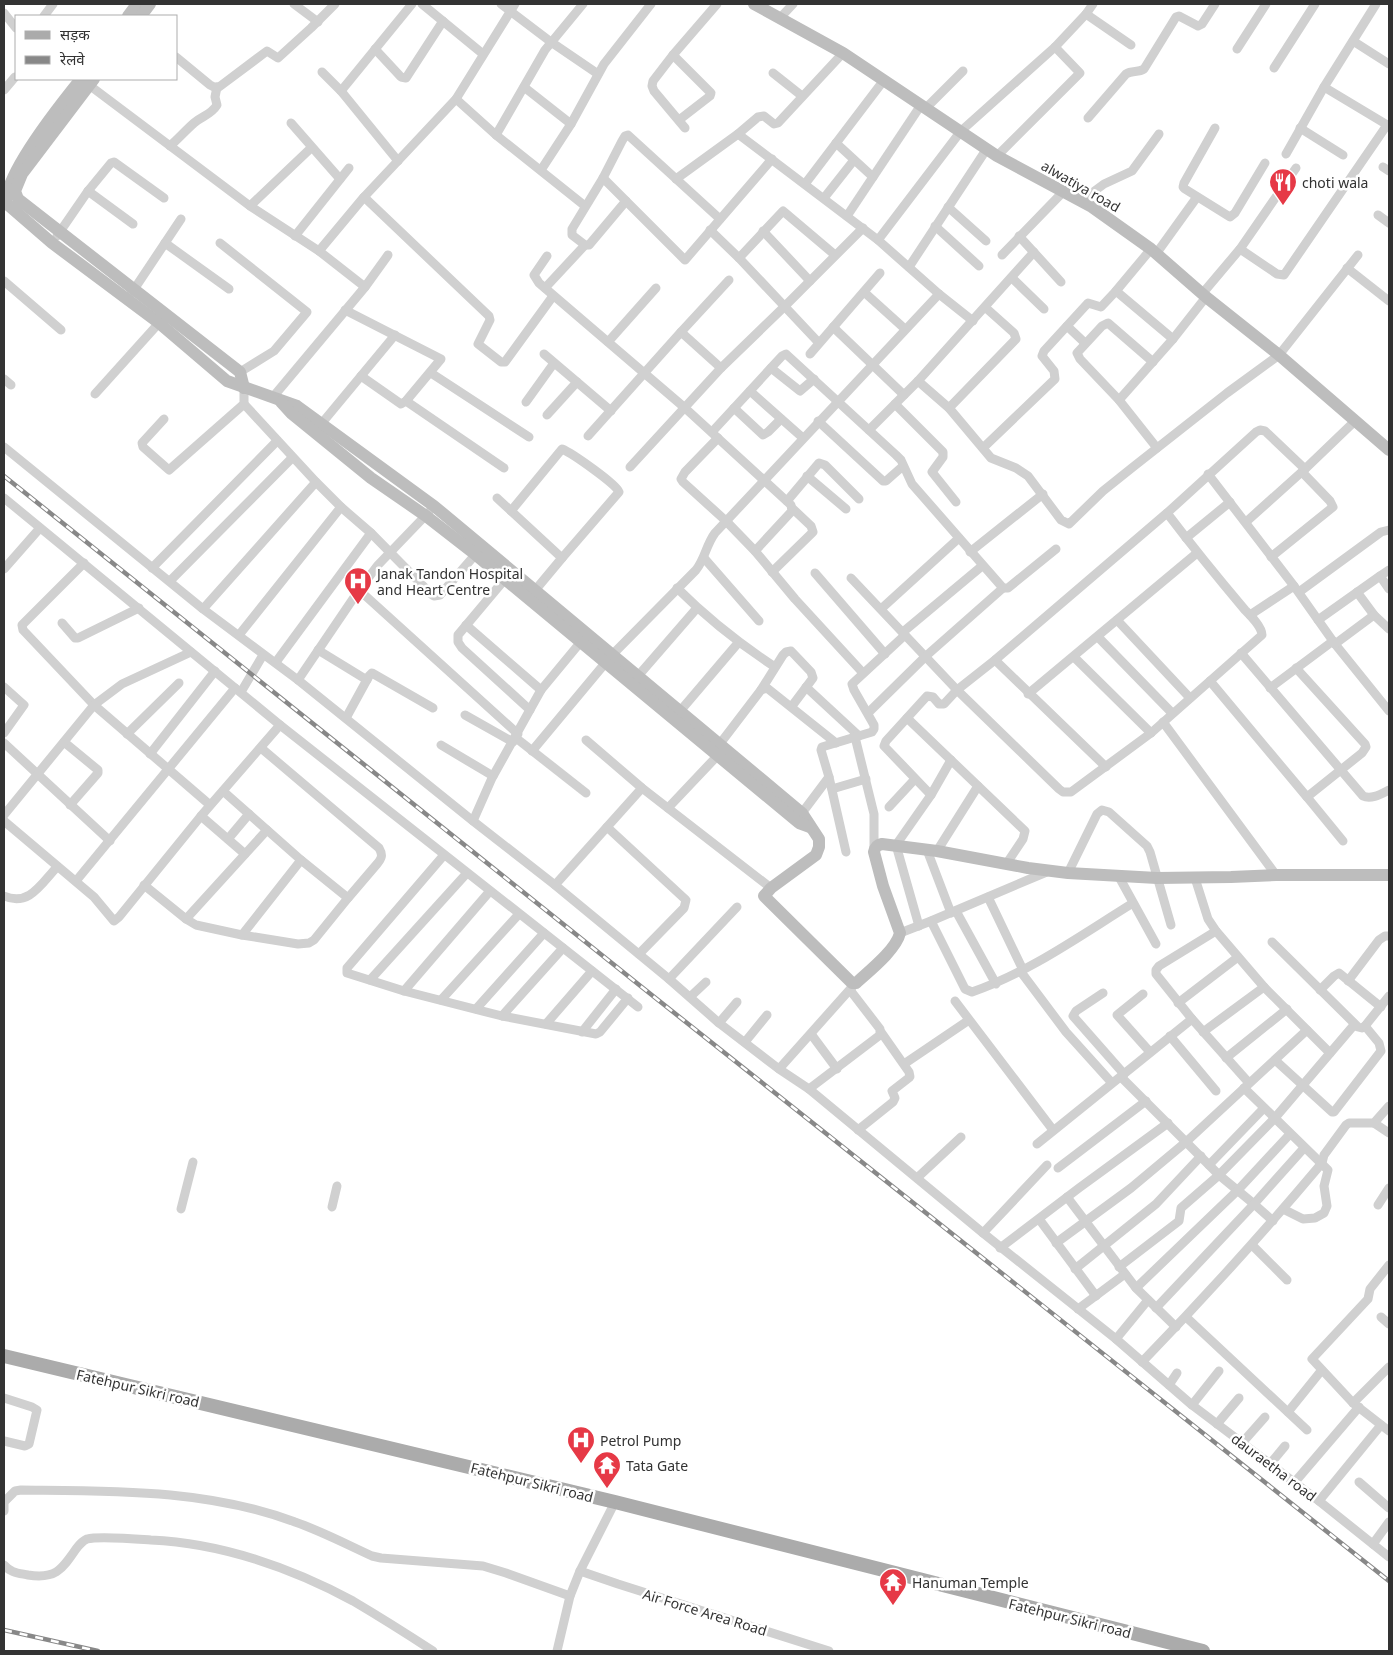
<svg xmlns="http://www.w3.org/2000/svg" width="1393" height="1655" viewBox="0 0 1393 1655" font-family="'Noto Sans','Noto Sans Devanagari',sans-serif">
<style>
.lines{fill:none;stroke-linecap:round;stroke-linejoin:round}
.street{stroke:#d0d0d0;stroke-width:9}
.secondary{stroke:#bdbdbd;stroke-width:12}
.primary{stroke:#ababab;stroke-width:14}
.rail-casing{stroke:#888;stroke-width:4.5}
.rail{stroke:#fff;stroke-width:2.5;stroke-dasharray:8;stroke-linecap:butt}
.labels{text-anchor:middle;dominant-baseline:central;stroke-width:5;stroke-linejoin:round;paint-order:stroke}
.poi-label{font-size:14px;fill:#333;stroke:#fff;text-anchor:start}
.street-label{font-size:14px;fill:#333;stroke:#fff}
</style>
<rect width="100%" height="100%" fill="#fff"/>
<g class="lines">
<g class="street">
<polyline points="294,4 318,22"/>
<polyline points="422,4 483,54"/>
<polyline points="501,4 551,42 598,74"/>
<polyline points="4,13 16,28"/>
<polyline points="1086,14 1131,45"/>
<polyline points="44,16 53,4"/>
<polyline points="780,18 793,4"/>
<polyline points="1353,41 1389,64"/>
<polyline points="375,49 401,77 406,78 443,21"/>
<polyline points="1237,49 1266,4"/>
<polyline points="673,55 711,93 710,96 679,120"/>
<polyline points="176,57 210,85 214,87 219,87 267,51 278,58 311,28 335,4"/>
<polyline points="1274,68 1315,4"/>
<polyline points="322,72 341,91 398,161"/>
<polyline points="773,73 802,96"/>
<polyline points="85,82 250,206 319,251 364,197 456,99 515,4"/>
<polyline points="524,87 571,124"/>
<polyline points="1324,87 1389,126"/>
<polyline points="4,90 15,77"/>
<polyline points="341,91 412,4"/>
<polyline points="456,99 496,135 585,206"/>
<polyline points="926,108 963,71"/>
<path d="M 1088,118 L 1126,74 C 1132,70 1138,73 1144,69 L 1176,17 L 1179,16 L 1198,26 L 1202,24 L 1215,4"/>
<polyline points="291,123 340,179"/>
<polyline points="685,128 654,91 652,86 653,81 673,55 717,4"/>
<polyline points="1215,128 1184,183 1183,187 1185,189 1230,217 1235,213 1265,163"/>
<polyline points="1300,128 1343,155"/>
<polyline points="738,134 878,240 939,294 973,321"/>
<polyline points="496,135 545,50 583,4"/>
<polyline points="836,143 873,177"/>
<path d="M 170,146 C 178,139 186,130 194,123 C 202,116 211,115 217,105 L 215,97 L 217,87"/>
<polyline points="1286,154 1324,87 1376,4"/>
<polyline points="997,156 1080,73 1055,47"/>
<polyline points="1383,167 1389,171"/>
<polyline points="541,170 571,124 604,64 651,4"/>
<polyline points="603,178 685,260 772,159"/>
<polyline points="676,179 738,134 758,117 764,116 774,124 778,123 843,53"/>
<polyline points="805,184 884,80"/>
<polyline points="88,191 133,224"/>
<polyline points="364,197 489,316 490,320 478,344 501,362 505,362 553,296"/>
<polyline points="824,198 854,160"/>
<polyline points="626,201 589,245 585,245 572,235 572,229 603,178 622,141 625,136 628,135 720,219"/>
<polyline points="1081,201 1104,184 1132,171 1159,134"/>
<polyline points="250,206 311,148"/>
<polyline points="948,207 986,241"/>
<polyline points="1378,215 1389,223"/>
<polyline points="847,216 921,105"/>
<polyline points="935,226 979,266"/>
<polyline points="710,230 739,258 819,343"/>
<polyline points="763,231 810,281"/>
<polyline points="57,236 88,191 111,163 114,162 164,198"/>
<polyline points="295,236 349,168"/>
<polyline points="1019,236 1061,282"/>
<polyline points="878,240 961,131 1055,47 1086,14 1093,4"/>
<polyline points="165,243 229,289"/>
<polyline points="220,243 307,312 274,351 240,372"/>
<polyline points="1151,249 1116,291 1173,339"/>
<polyline points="1240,249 1277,274 1284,275 1387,125"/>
<polyline points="319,251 365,287"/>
<polyline points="1156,254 1197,197"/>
<polyline points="1002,255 1063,192"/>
<polyline points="547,256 534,275 539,283 685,408 791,505 792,511 755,551"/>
<polyline points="739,258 783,211 835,255"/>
<polyline points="909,267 986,150"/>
<polyline points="1347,268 1389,301"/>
<polyline points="1012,278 1044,309"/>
<polyline points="4,281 61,330"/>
<polyline points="545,288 585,245"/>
<polyline points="864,292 905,329"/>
<polyline points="131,294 181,219"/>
<polyline points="1202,294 1240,249 1296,168"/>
<polyline points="345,310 441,359 406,401 401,404 361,376"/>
<polyline points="1067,326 1085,343"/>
<polyline points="833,327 904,395"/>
<polyline points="681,332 729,280"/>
<polyline points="608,342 656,288"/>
<polyline points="544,354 611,411"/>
<polyline points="810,354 880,273"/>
<polyline points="1153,362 1108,323 1102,326 1077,353 1080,359 1119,400 1157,448"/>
<polyline points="771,368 800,391 814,379"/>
<polyline points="431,373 529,437"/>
<polyline points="4,379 11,385"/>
<polyline points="918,381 949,408 991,458 1016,468 1028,476 1061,520 1069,524 1103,491 1133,467 1227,393 1279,355 1358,255"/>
<polyline points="750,391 803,438"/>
<polyline points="95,394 159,323"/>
<polyline points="273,397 365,287 388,255"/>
<polyline points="1119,400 1173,339 1206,297"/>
<polyline points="406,401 504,468"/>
<polyline points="526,402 554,363"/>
<polyline points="244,404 316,482 341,507 371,533 431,594 434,596 440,595 475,555"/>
<polyline points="895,404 943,452 943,457 932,472 956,502"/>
<polyline points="734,408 763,435 768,432 781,419"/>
<polyline points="949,408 1016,339 1014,333 986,308"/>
<polyline points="547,415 577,382"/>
<polyline points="164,419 142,443 143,447 169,470 244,404 244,388"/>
<polyline points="818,421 883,481 886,481 903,466"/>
<polyline points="322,423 395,335"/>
<polyline points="869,430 918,381 1034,252"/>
<polyline points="712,432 782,356 786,354 896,455 901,460 912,484 1003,588 1008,588 1056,549"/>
<polyline points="588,436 681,332 721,368"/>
<polyline points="718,438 685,472 681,479 683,482 726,521 755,551 795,599 863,673"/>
<polyline points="4,447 203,609 298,680 473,821 555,885 669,979 719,1023 779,1069 809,1089 983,1233 1116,1339 1192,1405 1319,1501 1389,1557"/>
<polyline points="983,448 1055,379 1054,371 1042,356 1044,351 1088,303 1101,307 1116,291"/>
<polyline points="630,467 721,368 784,307 863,228"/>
<polyline points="1208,474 1294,586 1335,644 1389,711"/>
<polyline points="807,476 846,509"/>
<polyline points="4,498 280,725 638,1007"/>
<polyline points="497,498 562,558 532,594"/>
<polyline points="787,501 819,463 825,465 859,499"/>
<path d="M 511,511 L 562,449 C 572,453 616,484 619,492 L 562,558"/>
<polyline points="1246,522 1305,469 1355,421"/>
<polyline points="1186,538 1230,502"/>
<polyline points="970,552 1043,494"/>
<polyline points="1271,557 1333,507 1330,501 1302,472"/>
<polyline points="704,558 759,621"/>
<polyline points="84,563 22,625 23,630 94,705 210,805"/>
<polyline points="152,568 277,441"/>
<polyline points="4,569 40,528"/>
<polyline points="772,572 813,532 811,526 793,509"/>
<polyline points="815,573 885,654"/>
<polyline points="1380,576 1389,570"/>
<path d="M 851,578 L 957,690 L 1059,789 L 1063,792 L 1071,792 L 1151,733 L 1262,635 C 1262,627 1251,616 1245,610 C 1218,578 1192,546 1167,513"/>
<polyline points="505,579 458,635 458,642 462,648 530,710"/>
<polyline points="170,581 292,458"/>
<path d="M 677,588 C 707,618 740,644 775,667"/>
<polyline points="359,590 518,734"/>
<polyline points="1299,592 1381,532 1389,530"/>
<polyline points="1357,592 1374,615 1389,629"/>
<polyline points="203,609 316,482"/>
<polyline points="881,609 959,538"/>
<polyline points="1250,615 1294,586"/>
<polyline points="1117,620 1190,698"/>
<polyline points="1318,620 1380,576 1389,589"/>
<polyline points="62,623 75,638 78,638 139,608"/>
<polyline points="466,625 541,690"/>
<polyline points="903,632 982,566"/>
<polyline points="239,635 341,507"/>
<polyline points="1098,637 1172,713"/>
<polyline points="1335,644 1374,615"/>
<polyline points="318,650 367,680"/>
<path d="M 1241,653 L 1363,796 C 1371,800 1381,794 1389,790"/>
<polyline points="1074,657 1151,733"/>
<polyline points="995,660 1106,767"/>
<polyline points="276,662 371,533"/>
<polyline points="638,676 697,608"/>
<polyline points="298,680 359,590 378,565 429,512"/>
<polyline points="1210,681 1307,797 1362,753 1366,747 1365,744 1296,668"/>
<polyline points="4,687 24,705 4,733"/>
<polyline points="806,687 859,736"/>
<polyline points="1270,688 1333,641"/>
<polyline points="761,690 783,655 786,652 791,651 811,672 813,678 792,706"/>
<polyline points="241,692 263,655"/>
<polyline points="1028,694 1197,553"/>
<polyline points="681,710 738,643"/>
<polyline points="868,713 926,656 1003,588"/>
<polyline points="465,715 513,742"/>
<polyline points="346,718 369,676 372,673 433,708"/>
<polyline points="907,718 1025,831 1023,839 1007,863"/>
<polyline points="1163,722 1276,875"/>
<polyline points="127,734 179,683"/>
<polyline points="855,737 874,814 874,848"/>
<polyline points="516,738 586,793"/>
<polyline points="586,740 642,788 771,888"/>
<polyline points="64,742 98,770 98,773 70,805"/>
<polyline points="4,743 110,841"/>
<polyline points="441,745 493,776"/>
<polyline points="719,745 761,690 767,688 836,743"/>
<path d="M 532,751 L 612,655 L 696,570 C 705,559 706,545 715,533 L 939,294"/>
<polyline points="150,754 215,671"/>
<polyline points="832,789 866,779"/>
<polyline points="223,791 301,860 348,898"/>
<polyline points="931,795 884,746 886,741 927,696 933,697 939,704 944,704 957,690 995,660 1167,513 1256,432 1260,430 1265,431 1305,469"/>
<polyline points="1307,797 1343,841"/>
<polyline points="889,807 915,779"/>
<polyline points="668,808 720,753"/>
<polyline points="802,813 829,777"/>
<polyline points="4,815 94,705 122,684 191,652"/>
<polyline points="201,816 245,854"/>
<polyline points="4,821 94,897 114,921 119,917 201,816 280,725"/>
<polyline points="473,821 492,778 541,690 584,638"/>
<polyline points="607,827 686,900 684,908 639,954"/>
<polyline points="228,839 249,814"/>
<polyline points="927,850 951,913"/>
<polyline points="937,851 978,786"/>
<polyline points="846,852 829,777 821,750 822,747 872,732 874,729 874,725 854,690 852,684 905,635"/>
<polyline points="444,855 347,968 347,973 404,991 502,1016 596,1034 600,1032 628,998"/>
<polyline points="1068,873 1097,814 1102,810 1109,812 1147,846 1150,852 1171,925"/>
<polyline points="1118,875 1156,944"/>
<polyline points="1195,878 1208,919 1216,931 1264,987 1330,1053"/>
<polyline points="76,881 235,688"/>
<path d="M 144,885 L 186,919 L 196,925 L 242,935 L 298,944 L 309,943 L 314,940 L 348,898 L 377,864 C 382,858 383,855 379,848 L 261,748"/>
<polyline points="555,885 642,788"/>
<path d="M 4,896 C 29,907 41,884 57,867"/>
<polyline points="988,897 1023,970"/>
<polyline points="956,911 996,984"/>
<polyline points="186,919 267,830"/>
<path d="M 931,921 L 965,989 L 972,992 C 1030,972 1081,935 1133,903"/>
<polyline points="919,926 896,845 931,795 951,760"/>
<polyline points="1216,931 1159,966 1156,970 1156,974 1192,1019 1249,1083"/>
<polyline points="900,933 931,921 1049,871"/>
<polyline points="242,935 301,860"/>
<polyline points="1272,942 1358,1027 1362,1028 1365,1026 1389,996"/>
<polyline points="1021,972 1066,1032 1112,1083"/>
<polyline points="669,979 737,907"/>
<polyline points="370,980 467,873"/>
<polyline points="1348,981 1379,940 1385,936 1389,936"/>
<polyline points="1320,990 1334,976 1339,973 1381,1007"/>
<polyline points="404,991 490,891"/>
<polyline points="1103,993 1076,1011 1073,1016 1124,1074"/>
<polyline points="1143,994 1117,1015 1150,1052"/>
<polyline points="690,997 706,982"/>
<polyline points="441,1000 519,914"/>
<polyline points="955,1001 1053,1130"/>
<polyline points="1178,1003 1238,957"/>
<polyline points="476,1009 544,933"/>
<polyline points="502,1016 563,948"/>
<polyline points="719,1023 737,1002"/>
<polyline points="546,1024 592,971"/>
<polyline points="582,1032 616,989"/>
<polyline points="1203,1032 1264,987"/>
<polyline points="811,1034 837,1069"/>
<polyline points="1170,1036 1216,1091"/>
<polyline points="745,1042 767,1015"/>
<polyline points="1226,1058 1287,1009"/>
<polyline points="1275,1060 1332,1112 1334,1112 1381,1051 1379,1043 1365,1026"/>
<polyline points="904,1064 969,1020"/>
<polyline points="779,1069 853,986"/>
<polyline points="1121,1077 1219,1175 1254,1204 1156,1308"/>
<polyline points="1244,1088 1328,1170 1324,1186 1327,1206 1324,1213 1315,1218 1303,1219 1283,1209"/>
<polyline points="809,1089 880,1035 880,1029 850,990"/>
<polyline points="1374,1123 1389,1133"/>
<polyline points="858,1130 893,1102 895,1098 892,1091 910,1077 909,1072 881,1032"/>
<polyline points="1037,1144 1192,1019"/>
<polyline points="1209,1165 1264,1108"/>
<polyline points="1058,1168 1146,1101"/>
<polyline points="917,1178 961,1137"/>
<polyline points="1067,1197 1136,1288 1176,1327"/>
<polyline points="1378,1205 1389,1188"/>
<polyline points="332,1207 337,1186"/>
<polyline points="181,1209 193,1162"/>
<polyline points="1039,1219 1096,1296"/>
<polyline points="1273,1221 1254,1204 1304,1148"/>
<polyline points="983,1233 1047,1165"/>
<polyline points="1056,1243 1131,1188 1186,1142 1307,1030"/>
<polyline points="1252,1245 1287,1280"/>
<polyline points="1000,1248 1079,1188 1168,1123"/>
<polyline points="1389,1265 1370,1289 1368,1299 1312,1359 1353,1403 1389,1431"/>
<polyline points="1119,1267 1179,1221 1181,1208 1219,1175 1274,1119 1354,1025"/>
<polyline points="1075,1269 1156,1204 1201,1156"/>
<polyline points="1136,1288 1238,1190 1290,1134"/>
<polyline points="1078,1309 1125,1274"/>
<polyline points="1186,1317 1307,1430"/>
<polyline points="1381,1317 1389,1324"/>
<polyline points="1116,1339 1148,1300"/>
<path d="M 1142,1362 C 1204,1298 1264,1232 1322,1163 L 1324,1155 L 1346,1125 L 1349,1123 L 1374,1123 L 1389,1106"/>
<polyline points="1169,1385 1177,1373"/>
<polyline points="4,1398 32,1407 37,1410 29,1444 25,1446 4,1441"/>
<polyline points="1353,1403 1389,1367"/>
<polyline points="1192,1405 1219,1371"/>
<polyline points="1288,1412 1321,1371"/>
<polyline points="1217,1424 1239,1398"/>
<polyline points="1242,1443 1265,1417"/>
<polyline points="1270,1464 1285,1446"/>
<polyline points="1359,1482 1389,1508"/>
<polyline points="1294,1483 1359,1407"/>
<polyline points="1319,1501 1381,1425"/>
<path d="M 4,1511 L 4,1502 L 15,1491 L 21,1490 C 113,1491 207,1489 295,1522 C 321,1531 346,1544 372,1556 L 381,1558 L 483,1566 L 506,1573 L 570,1596"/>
<polyline points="1373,1544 1389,1522"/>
<path d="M 4,1565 C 11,1573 18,1573 28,1575 C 55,1579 61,1571 76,1549 C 79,1545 82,1541 87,1539 C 99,1536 137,1539 151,1540 C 221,1543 292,1568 353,1601 C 380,1617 407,1634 433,1651"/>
<polyline points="580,1571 618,1584 829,1651"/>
<polyline points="557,1651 570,1596 580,1571 615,1502"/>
</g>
<g class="secondary">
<polyline points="754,4 843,53 997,156 1092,207 1151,249 1206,297 1279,355 1389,450"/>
<polyline points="128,16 137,4"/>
<polyline points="141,16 150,4"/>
<path d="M 81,79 C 64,100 0,179 7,204 L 52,243 L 159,323 L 227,381 L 297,406 L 434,506 L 802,813 L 819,839 L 819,847 L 816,855 L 771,888 L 764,896 L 852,983 L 856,983 C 869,971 896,950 900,933 L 883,886 L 874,852 C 875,847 877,845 882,844 L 937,851 L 1028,868 L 1068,873 L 1157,878 L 1231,877 L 1276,875 L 1389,875"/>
<polyline points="94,79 22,174 15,191 18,199 240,372 244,388"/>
<polyline points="281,402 291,413 371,478 426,516 471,551 799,823 810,827"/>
</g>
<polyline class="primary" points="4,1356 615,1502 1203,1651"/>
<g class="rail-casing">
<g id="rail">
<polyline points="4,476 643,988 1389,1581"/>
<polyline points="4,1630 98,1651"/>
</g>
</g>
<use href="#rail" class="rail"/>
</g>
<defs>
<g id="restaurant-pin" transform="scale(1.4375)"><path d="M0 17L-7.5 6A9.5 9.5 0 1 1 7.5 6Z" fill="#e63946" stroke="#fff"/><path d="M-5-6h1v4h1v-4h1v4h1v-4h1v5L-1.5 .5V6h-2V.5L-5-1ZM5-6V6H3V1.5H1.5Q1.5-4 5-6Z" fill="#fff"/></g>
<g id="hospital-pin" transform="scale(1.4375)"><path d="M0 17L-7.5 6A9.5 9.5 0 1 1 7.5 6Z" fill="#e63946" stroke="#fff"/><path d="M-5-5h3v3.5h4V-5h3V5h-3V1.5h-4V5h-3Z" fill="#fff"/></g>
<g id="temple-pin" transform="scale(1.4375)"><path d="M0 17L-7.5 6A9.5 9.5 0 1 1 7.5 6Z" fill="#e63946" stroke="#fff"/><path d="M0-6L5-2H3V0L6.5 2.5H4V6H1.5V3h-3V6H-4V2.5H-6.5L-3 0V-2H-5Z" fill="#fff"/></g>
</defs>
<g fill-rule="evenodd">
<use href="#restaurant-pin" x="1283" y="182"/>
<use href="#hospital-pin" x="358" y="581"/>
<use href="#hospital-pin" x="581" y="1440"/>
<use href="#temple-pin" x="607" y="1465"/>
<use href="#temple-pin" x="893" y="1582"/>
</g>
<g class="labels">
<g class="poi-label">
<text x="1302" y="182">choti wala</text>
<text x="377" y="573">Janak Tandon Hospital<tspan x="377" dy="16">and Heart Centre</tspan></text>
<text x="600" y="1440">Petrol Pump</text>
<text x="626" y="1465">Tata Gate</text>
<text x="912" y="1582">Hanuman Temple</text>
</g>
<g class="street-label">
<text transform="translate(1081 186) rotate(30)">alwatiya road</text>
<text transform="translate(138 1388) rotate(13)">Fatehpur Sikri road</text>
<text transform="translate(1274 1467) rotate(37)">dauraetha road</text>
<text transform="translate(532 1482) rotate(14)">Fatehpur Sikri road</text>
<text transform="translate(705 1612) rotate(17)">Air Force Area Road</text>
<text transform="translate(1070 1618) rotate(14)">Fatehpur Sikri road</text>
</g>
</g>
<rect width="1393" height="1655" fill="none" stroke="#333333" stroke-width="10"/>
<rect x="15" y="15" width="162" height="65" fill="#ffffff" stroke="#adadad"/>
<rect x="25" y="31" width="25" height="8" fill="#ababab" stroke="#adadad"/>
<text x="60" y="40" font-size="15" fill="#333333">सड़क</text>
<rect x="25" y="56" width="25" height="8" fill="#888888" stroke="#adadad"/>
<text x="60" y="65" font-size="15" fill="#333333">रेलवे</text>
</svg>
